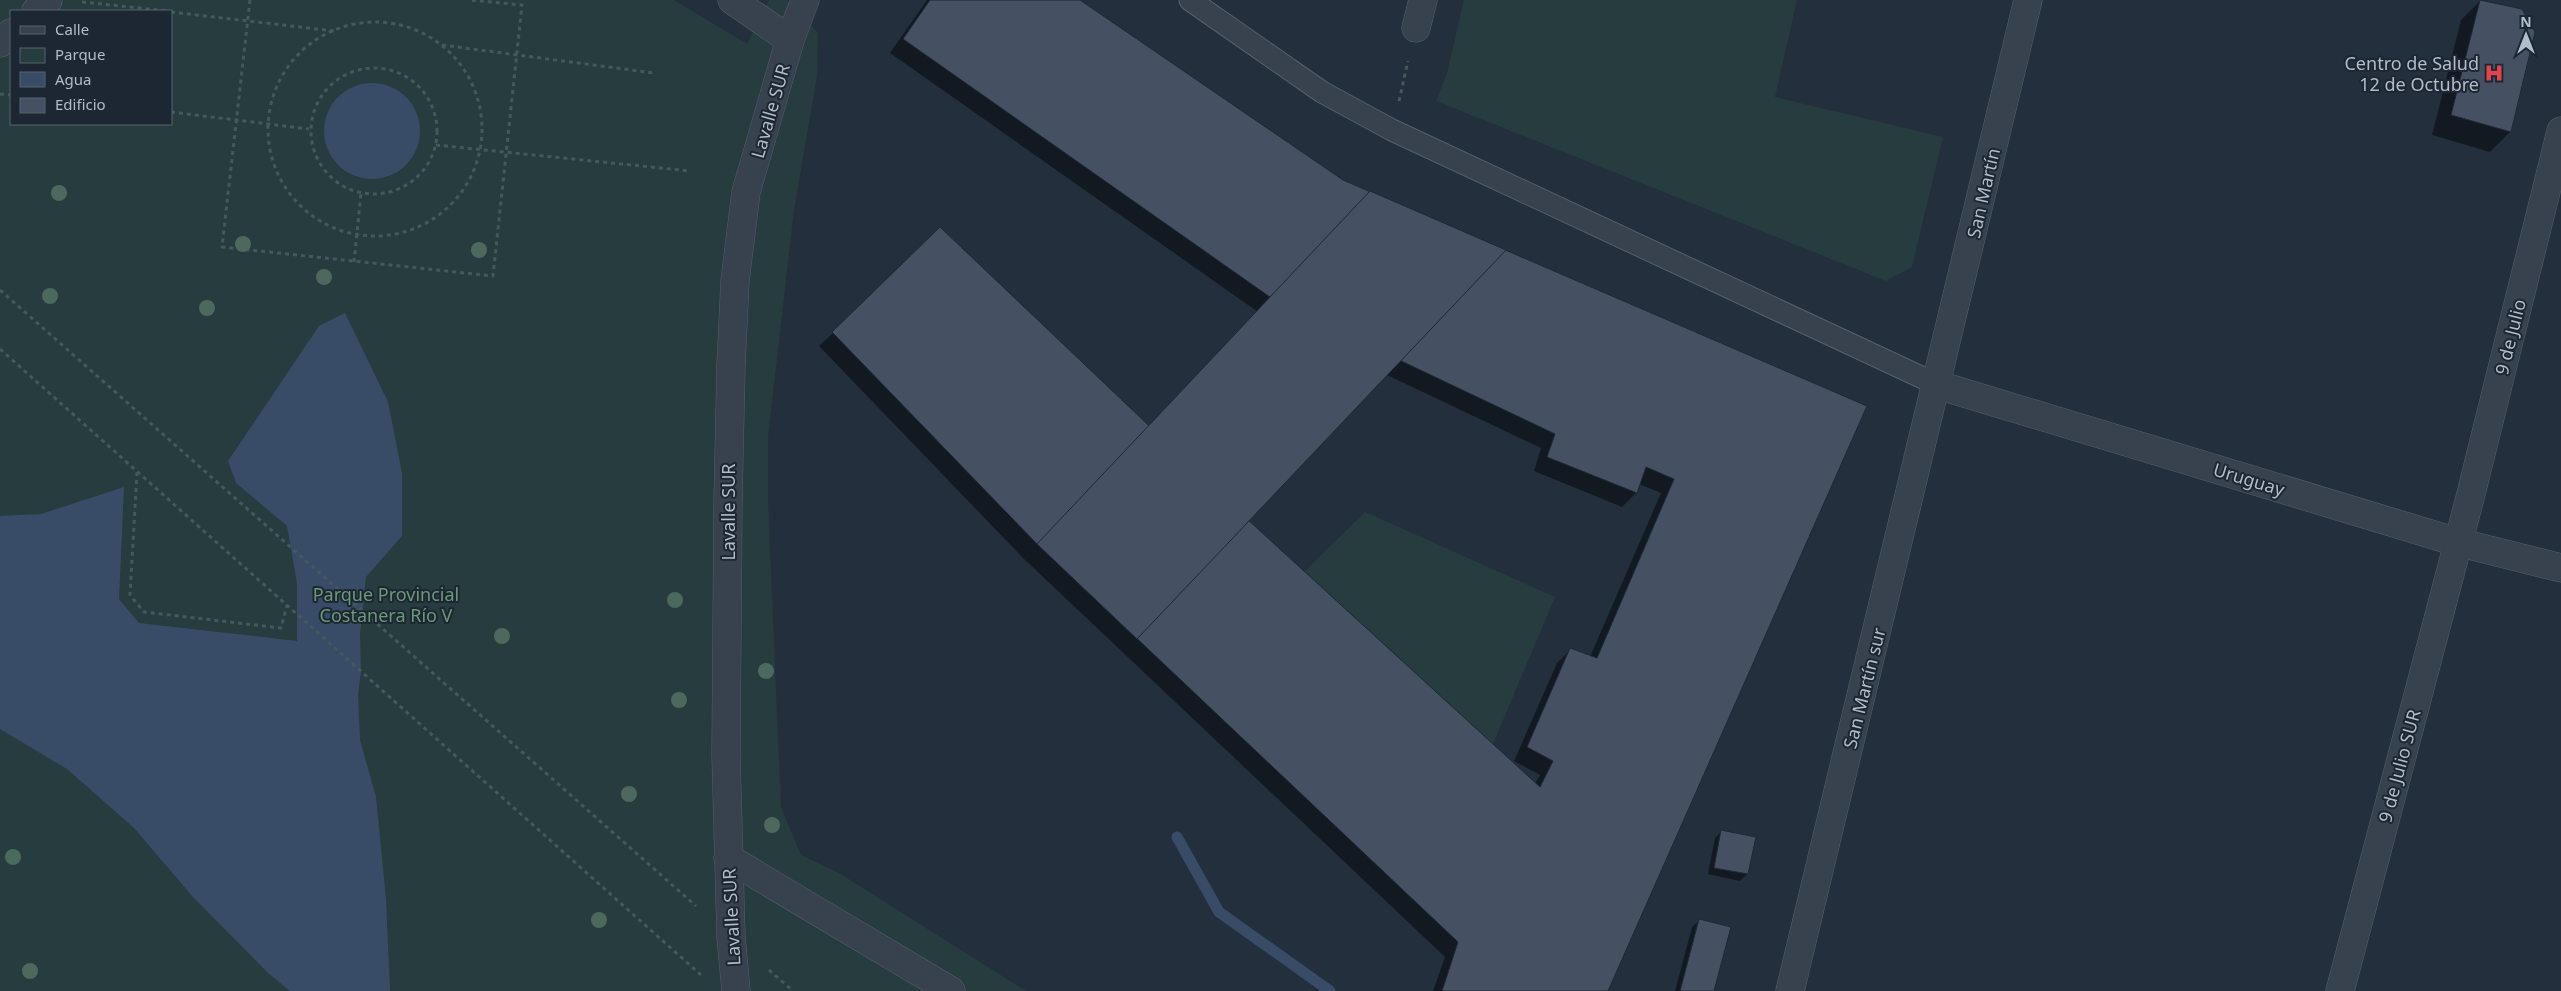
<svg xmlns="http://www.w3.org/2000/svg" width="2561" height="991" viewBox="0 0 2561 991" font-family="'Noto Sans',sans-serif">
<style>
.green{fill:#263c3f;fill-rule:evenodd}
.water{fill:#394c67}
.shadow{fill:#0007;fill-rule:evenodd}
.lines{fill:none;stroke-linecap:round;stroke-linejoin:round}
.stream{stroke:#394c67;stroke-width:11}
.building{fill:#455162;stroke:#1f2835}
.service-casing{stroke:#565f6c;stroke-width:23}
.minor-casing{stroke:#565f6c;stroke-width:29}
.path{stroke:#44595c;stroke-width:3;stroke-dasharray:4 4;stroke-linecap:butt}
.service{stroke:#38414e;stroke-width:21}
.minor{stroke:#38414e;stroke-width:28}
.tree{fill:#4b6a5d}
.labels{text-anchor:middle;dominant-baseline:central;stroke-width:4;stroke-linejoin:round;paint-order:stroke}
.poi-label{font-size:18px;fill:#b4bcc9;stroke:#1d2633;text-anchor:end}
.street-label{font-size:18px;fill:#b4bcc9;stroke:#1d2633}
.park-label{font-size:18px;fill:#6b9a76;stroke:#1d2633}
</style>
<rect width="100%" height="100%" fill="#242f3e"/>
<g class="green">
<path d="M 0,0 L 674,0 L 747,44 L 769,0 L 787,0 L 818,33 L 817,76 L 794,210 L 768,437 L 768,503 L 781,807 L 801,855 L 839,873 L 1026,991 L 0,991 ZM 11,11 L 171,11 L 171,124 L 11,124 Z"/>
<polygon points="1464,0 1797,0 1775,97 1943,137 1912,267 1886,281 1436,101 1447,73"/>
<polygon points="1365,512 1555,597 1493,744 1304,572"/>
</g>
<g class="water">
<circle cx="372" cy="131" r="48"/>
<polygon points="345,313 388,402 402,473 402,536 366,577 360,634 361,672 358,694 360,740 376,797 386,899 390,991 290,991 268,973 193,897 134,828 67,769 0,729 0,516 41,514 124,487 119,599 139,623 297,641 297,583 287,526 236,483 228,461 319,326"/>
</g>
<g class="shadow">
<path d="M 927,0 L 1078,0 L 1343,181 L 1865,406 L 1607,991 L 1433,991 L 1445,957 L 1023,558 L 819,346 L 833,333 L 1149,427 L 1258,312 L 890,53 ZM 1387,375 L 1541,448 L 1534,471 L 1622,507 L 1636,493 L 1639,484 L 1661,493 L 1590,657 L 1571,649 L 1557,663 L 1514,761 L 1540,775 L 1535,784 L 1247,522 Z"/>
<polygon points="2481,0 2521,10 2510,132 2490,152 2432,135 2461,20"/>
<polygon points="1722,831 1747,874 1740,881 1708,874 1715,838"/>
<polygon points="1699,921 1712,991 1675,991 1692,927"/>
</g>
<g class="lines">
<polyline class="stream" points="1177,837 1219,912 1330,991"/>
</g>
<g class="building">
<polygon points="930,0 1080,0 1343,180 1867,406 1608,991 1442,991 1458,942 1037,544 832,332 940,227 1246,518 1540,787 1553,761 1527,747 1570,648 1597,658 1674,479 1646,467 1637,493 1547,457 1555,434 1277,302 903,39"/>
<polygon points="2480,0 2522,9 2535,32 2511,132 2451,115"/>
<polygon points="1370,191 1506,250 1137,639 1037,544"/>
<polygon points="1721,830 1756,837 1748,874 1714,868"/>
<polygon points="1699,919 1731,927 1714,991 1680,991"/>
</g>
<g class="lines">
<g class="service-casing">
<polyline id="service" points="1190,0 1322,92 1392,130 1938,385"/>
</g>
<g class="minor-casing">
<g id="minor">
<polyline points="732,0 790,40"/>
<polyline points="36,11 48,0"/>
<polyline points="1416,28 1423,0"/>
<polyline points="0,43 11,33"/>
<polyline points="1938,385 2457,542 2561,568"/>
<polyline points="728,858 951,991"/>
<polyline points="736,991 731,937 726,755 728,501 731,365 735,281 746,192 790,40 805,0"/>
<polyline points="1790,991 2028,0"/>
<polyline points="2340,991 2470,498 2561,131"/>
</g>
</g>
<g class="path">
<polyline points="250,0 222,247 493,276 522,5 470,0"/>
<polyline points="82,2 168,11"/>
<polyline points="171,12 334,31"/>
<circle cx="375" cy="129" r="107"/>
<polyline points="442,45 654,73"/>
<circle cx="374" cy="131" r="63"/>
<polyline points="0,94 11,95"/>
<polyline points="1399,101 1408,61"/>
<polyline points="171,112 309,129"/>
<polyline points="436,145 690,171"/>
<polyline points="354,262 361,193"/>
<polyline points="0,290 696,906"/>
<polyline points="0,349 701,975"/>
<polyline points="137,472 130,595 144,612 281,628 287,605"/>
<polyline points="769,970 793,991"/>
</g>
<use href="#service" class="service"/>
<use href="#minor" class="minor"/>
</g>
<g class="tree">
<circle cx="59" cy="193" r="8"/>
<circle cx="243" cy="244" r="8"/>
<circle cx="479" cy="250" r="8"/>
<circle cx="324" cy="277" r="8"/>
<circle cx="50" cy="296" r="8"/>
<circle cx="207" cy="308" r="8"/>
<circle cx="675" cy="600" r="8"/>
<circle cx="502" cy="636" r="8"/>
<circle cx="766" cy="671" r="8"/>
<circle cx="679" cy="700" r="8"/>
<circle cx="629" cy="794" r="8"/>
<circle cx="772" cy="825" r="8"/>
<circle cx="13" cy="857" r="8"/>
<circle cx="599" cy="920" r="8"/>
<circle cx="30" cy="971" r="8"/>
</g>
<defs>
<g id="hospital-bare" transform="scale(1.5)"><path d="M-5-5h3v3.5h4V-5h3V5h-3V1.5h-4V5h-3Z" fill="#e0444e" stroke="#1d2633" stroke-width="2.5" paint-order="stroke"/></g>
</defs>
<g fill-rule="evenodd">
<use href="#hospital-bare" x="2494" y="73"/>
</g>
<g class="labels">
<g class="poi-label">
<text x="2479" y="63">Centro de Salud<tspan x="2479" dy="21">12 de Octubre</tspan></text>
</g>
<g class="street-label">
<text transform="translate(770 111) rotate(-74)">Lavalle SUR</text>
<text transform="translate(1983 193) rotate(-77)">San Martín</text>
<text transform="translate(2510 337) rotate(-76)">9 de Julio</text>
<text transform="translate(2249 479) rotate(17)">Uruguay</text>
<text transform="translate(728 512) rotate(-90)">Lavalle SUR</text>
<text transform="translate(1864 688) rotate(-76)">San Martín sur</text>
<text transform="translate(2399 766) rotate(-75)">9 de Julio SUR</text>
<text transform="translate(731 917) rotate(-93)">Lavalle SUR</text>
</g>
<g class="park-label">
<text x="386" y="594">Parque Provincial<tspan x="386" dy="21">Costanera Río V</tspan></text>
</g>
</g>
<rect x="10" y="10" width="162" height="115" fill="#1d2633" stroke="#59626f"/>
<rect x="20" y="26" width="25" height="8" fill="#38414e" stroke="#59626f"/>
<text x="55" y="35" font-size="15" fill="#b4bcc9">Calle</text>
<rect x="20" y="48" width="25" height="15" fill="#263c3f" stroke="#59626f"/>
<text x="55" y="60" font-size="15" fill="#b4bcc9">Parque</text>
<rect x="20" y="72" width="25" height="15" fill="#394c67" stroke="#59626f"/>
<text x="55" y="85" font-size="15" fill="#b4bcc9">Agua</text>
<rect x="20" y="98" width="25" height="15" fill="#455162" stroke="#59626f"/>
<text x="55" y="110" font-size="15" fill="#b4bcc9">Edificio</text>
<g transform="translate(2526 35)" stroke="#1d2633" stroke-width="4" paint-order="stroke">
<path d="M0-4L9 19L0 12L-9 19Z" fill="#b4bcc9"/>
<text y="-8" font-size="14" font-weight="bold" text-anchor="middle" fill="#b4bcc9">N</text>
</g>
</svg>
